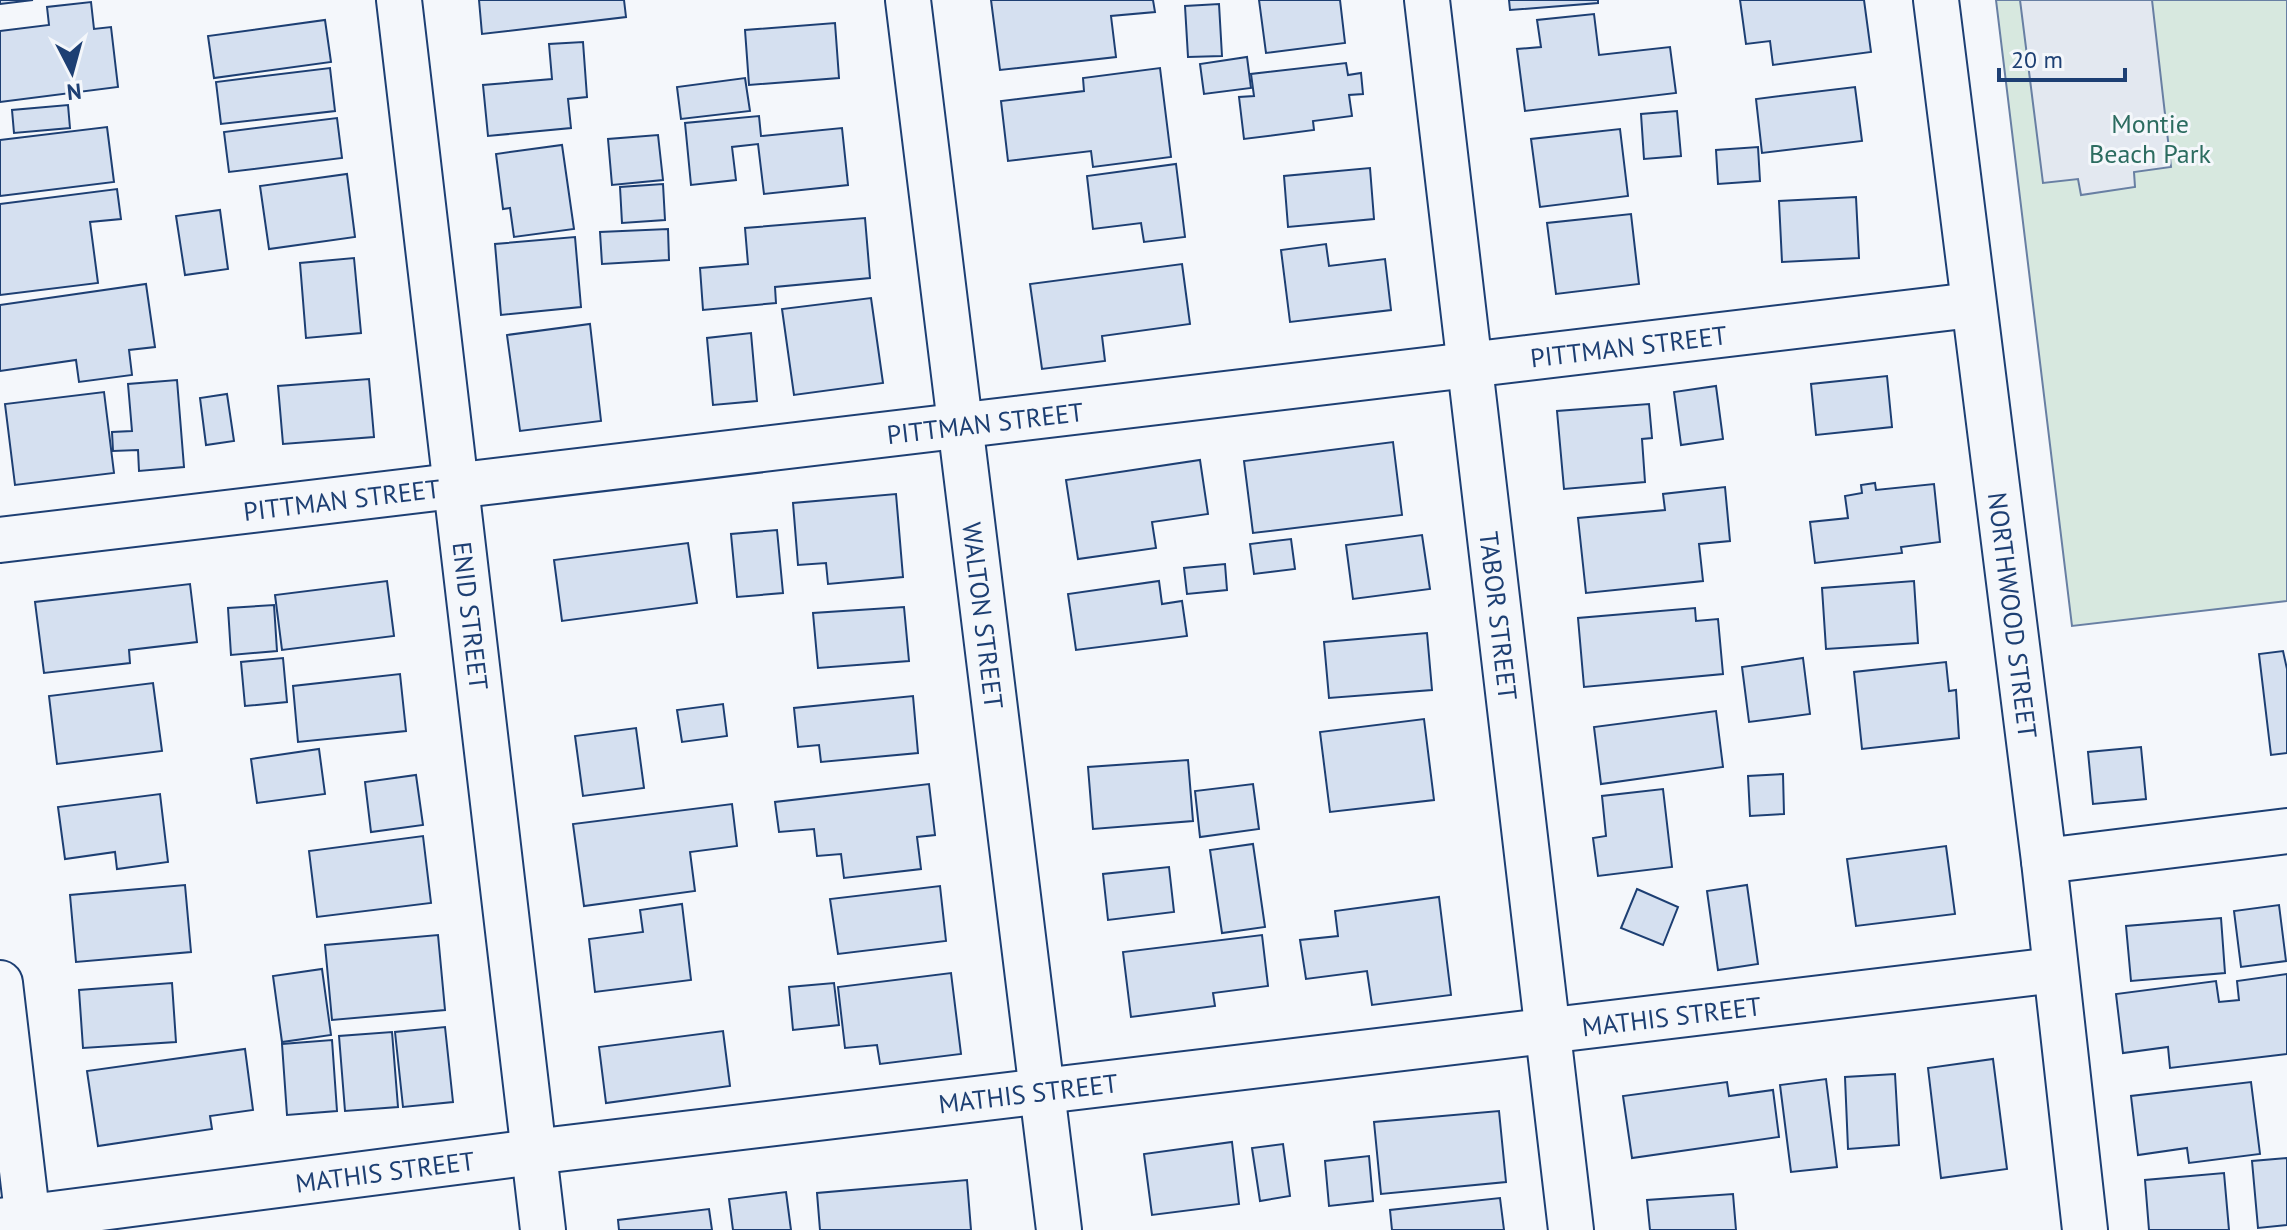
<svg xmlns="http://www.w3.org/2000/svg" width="2287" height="1230" viewBox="0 0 2287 1230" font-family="'PT Sans',sans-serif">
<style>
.green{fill:#d7e8df;stroke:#687fa3;stroke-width:2}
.parking{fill:#e3e8f0;stroke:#687fa3;stroke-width:2}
.building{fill:#d5e0f0;stroke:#1d3f73;stroke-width:2}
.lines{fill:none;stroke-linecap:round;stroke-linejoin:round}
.minor-casing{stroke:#1d3f73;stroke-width:48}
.minor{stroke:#f4f7fb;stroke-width:44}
.labels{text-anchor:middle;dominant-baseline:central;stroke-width:6;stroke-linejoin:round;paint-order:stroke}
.park-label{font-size:26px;fill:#2c6c60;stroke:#f4f7fb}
.street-label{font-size:26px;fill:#1d3f73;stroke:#f4f7fb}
</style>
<rect width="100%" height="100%" fill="#f4f7fb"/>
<polygon class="green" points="1996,0 2287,0 2287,601 2072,626"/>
<polygon class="parking" points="2020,0 2152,0 2171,167 2134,172 2135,187 2081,195 2078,179 2043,183"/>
<g class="building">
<polygon points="0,0 33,0 0,4"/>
<polygon points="479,0 624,0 626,17 482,34"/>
<polygon points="991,0 1153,0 1155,12 1111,16 1116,57 1000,70"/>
<polygon points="1259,0 1340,0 1345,43 1266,53"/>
<polygon points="1509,0 1598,0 1598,3 1510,10"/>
<polygon points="1740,0 1864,0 1871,52 1773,65 1770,41 1746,44"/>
<polygon points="91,2 94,29 111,27 118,87 0,102 0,31 49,25 47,7"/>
<polygon points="1219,4 1222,56 1188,57 1185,6"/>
<polygon points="1594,14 1599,55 1670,47 1676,93 1525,111 1517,49 1541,47 1537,20"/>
<polygon points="325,20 331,62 214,78 208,36"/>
<polygon points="835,23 839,78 749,85 745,30"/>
<polygon points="583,42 587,97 568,99 571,128 488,136 483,85 552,79 549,44"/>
<polygon points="1247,57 1251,88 1204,94 1200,64"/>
<polygon points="1346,63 1348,75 1361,73 1363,94 1349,95 1352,116 1313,121 1314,130 1244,139 1239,97 1254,96 1251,74"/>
<polygon points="330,68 335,111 221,124 216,82"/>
<polygon points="1160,68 1171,157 1093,167 1091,151 1008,161 1001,101 1084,91 1083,78"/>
<polygon points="745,78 750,111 681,119 677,87"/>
<polygon points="1855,87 1862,141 1762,153 1756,99"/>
<polygon points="68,105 70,128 14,133 12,110"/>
<polygon points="1677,111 1681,156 1644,159 1641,114"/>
<polygon points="759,116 761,136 842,128 848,185 764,194 758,144 732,147 736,180 691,185 685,123"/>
<polygon points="337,118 342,158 229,172 224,132"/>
<polygon points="107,127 114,182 0,196 0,140"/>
<polygon points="1620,129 1628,196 1540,207 1531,139"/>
<polygon points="658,135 663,180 612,185 608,139"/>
<polygon points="562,145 574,229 514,237 510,208 503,209 496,154"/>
<polygon points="1758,147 1760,181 1718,184 1716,150"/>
<polygon points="1176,164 1185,237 1144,242 1141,223 1093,229 1087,176"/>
<polygon points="1370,168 1374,219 1288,227 1284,176"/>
<polygon points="347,174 355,237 269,249 260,186"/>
<polygon points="663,184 665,220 622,223 620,187"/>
<polygon points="117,189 121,219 90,222 98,283 0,295 0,204"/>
<polygon points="1856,197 1859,258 1782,262 1779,201"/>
<polygon points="220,210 228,269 185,275 176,216"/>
<polygon points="1631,214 1639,284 1556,294 1547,223"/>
<polygon points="865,218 870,278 775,287 776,303 703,310 700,268 748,264 745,228"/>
<polygon points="668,229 669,260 602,264 600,232"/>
<polygon points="575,237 581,307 501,315 495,244"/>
<polygon points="1326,244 1329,266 1385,259 1391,310 1290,322 1281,250"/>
<polygon points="354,258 361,333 306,338 300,263"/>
<polygon points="1182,264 1190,324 1102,336 1105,361 1042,369 1030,284"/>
<polygon points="146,284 155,347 129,350 132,375 79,382 76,360 0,371 0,305"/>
<polygon points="871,298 883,383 794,395 782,309"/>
<polygon points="590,324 601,421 520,431 507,335"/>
<polygon points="751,333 757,401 713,405 707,338"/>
<polygon points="1887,376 1892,427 1816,435 1811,384"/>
<polygon points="369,379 374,437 283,444 278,386"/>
<polygon points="177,380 184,467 139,471 138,450 113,451 112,432 132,431 128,384"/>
<polygon points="1716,386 1723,439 1681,445 1674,392"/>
<polygon points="104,392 114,473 15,485 5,404"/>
<polygon points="227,394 234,441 206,445 200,398"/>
<polygon points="1649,404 1652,438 1642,439 1645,482 1564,489 1557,411"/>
<polygon points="1393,442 1402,515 1253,533 1244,461"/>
<polygon points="1200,460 1208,514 1152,522 1156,548 1078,559 1066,480"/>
<polygon points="1875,483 1876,490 1934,484 1940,542 1901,547 1902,553 1815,563 1810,522 1848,518 1845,496 1862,493 1861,485"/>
<polygon points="1725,487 1730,541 1699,544 1703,581 1586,593 1578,518 1665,510 1663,494"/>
<polygon points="896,494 903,577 828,584 826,563 798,565 793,503"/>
<polygon points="777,530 783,593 737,597 731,534"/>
<polygon points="1422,535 1430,589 1353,599 1346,545"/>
<polygon points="1291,539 1295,569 1254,574 1250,544"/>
<polygon points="688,543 697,603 562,621 554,560"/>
<polygon points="1225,564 1227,590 1187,594 1184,568"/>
<polygon points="387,581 394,636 282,650 275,595"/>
<polygon points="1159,581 1162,604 1182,601 1187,636 1076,650 1068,594"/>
<polygon points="1914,581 1918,643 1826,649 1822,588"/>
<polygon points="190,584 197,642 129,650 130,663 44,673 35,602"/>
<polygon points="274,605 277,651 231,655 228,608"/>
<polygon points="904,607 909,661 818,668 813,613"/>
<polygon points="1695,608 1696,621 1718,619 1723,674 1584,687 1578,618"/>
<polygon points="1427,633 1432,690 1329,698 1324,642"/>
<polygon points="2283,651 2287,669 2287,753 2271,755 2259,654"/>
<polygon points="283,658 287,702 245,706 241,662"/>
<polygon points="1803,658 1810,714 1749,722 1742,667"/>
<polygon points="1946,662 1949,691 1956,690 1959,738 1862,749 1854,672"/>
<polygon points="400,674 406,731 298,742 293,686"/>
<polygon points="153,683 162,751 57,764 49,696"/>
<polygon points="913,696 918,753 821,762 819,745 798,747 794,708"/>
<polygon points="723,704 727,736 682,742 677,710"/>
<polygon points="1716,711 1723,767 1601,784 1594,727"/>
<polygon points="1424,719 1434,800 1330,812 1320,732"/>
<polygon points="636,728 644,788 583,796 575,736"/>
<polygon points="2141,747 2146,799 2093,804 2088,752"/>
<polygon points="319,749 325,794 257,803 251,759"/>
<polygon points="1188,760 1193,821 1093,829 1088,767"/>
<polygon points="1783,774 1784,814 1750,816 1748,776"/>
<polygon points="416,775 423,825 371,832 365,782"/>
<polygon points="929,784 935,835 917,837 921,869 844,878 841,854 817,856 814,829 779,832 775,802"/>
<polygon points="1253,784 1259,829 1200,837 1195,791"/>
<polygon points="1663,789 1672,867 1598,876 1593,838 1606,836 1602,796"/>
<polygon points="160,794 168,862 117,869 115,852 65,859 58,807"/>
<polygon points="732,804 737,846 690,852 695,891 584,906 573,824"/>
<polygon points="423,836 431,903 317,917 309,851"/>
<polygon points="1253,844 1265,927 1222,933 1210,850"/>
<polygon points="1946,846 1955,914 1856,926 1847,859"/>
<polygon points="1169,867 1174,912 1108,920 1103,874"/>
<polygon points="185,885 191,952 76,962 70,895"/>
<polygon points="1747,885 1758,964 1718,970 1707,891"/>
<polygon points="940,886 946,941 838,954 830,899"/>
<polygon points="1637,889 1678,907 1663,945 1621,928"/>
<polygon points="1439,897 1451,995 1372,1005 1367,971 1306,979 1300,940 1338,936 1335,911"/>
<polygon points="682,904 691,980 595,992 589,939 643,932 640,910"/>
<polygon points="2279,905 2286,961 2241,967 2234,911"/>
<polygon points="2221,918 2225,973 2131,981 2126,926"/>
<polygon points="438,935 445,1010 332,1020 325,945"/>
<polygon points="1262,935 1268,986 1213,993 1215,1006 1131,1017 1123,952"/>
<polygon points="322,969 331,1035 282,1042 273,976"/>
<polygon points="951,973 961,1054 880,1064 877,1045 845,1048 838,987"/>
<polygon points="2287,974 2287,1054 2170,1068 2168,1047 2123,1053 2116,994 2216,981 2219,1002 2239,1000 2237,981"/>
<polygon points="172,983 176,1042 83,1048 79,990"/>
<polygon points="834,983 839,1025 793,1030 789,987"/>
<polygon points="445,1027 453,1102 403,1107 395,1032"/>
<polygon points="723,1031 730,1086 606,1103 599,1047"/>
<polygon points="392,1032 398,1107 345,1111 339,1036"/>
<polygon points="332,1040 337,1111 287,1115 282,1044"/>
<polygon points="245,1049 253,1110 210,1116 212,1129 98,1146 87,1071"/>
<polygon points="1993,1059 2007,1169 1941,1178 1928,1068"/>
<polygon points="1895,1074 1899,1145 1848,1149 1845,1077"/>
<polygon points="1826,1079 1837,1167 1791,1172 1780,1085"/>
<polygon points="1727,1082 1729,1096 1773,1090 1779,1137 1632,1158 1623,1096"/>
<polygon points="2251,1082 2260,1154 2189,1163 2187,1148 2138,1155 2131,1096"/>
<polygon points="1499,1111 1506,1182 1381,1194 1374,1122"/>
<polygon points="1232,1142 1239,1204 1152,1215 1144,1154"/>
<polygon points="1283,1144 1290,1196 1260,1201 1252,1148"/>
<polygon points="1369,1156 1373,1201 1329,1206 1325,1161"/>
<polygon points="2287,1158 2287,1225 2258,1228 2252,1161"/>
<polygon points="2224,1173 2229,1230 2149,1230 2145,1180"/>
<polygon points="967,1180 971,1230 820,1230 817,1193"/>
<polygon points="786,1192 791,1230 733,1230 729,1199"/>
<polygon points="1733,1194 1736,1230 1650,1230 1647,1200"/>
<polygon points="1500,1198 1504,1230 1392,1230 1390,1210"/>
<polygon points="709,1209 712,1230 619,1230 618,1220"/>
</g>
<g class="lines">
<g class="minor-casing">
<g id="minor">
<path id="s1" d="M 399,0 L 543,1230"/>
<path id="s2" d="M 908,0 L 1059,1230"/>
<path id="s3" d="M 1427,0 L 1571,1230"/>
<path id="s4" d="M 1936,0 L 2044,861 L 2085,1230"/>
<path id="s5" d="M 0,540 L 1972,305"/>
<polyline points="2044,861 2287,831"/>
<polyline points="0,983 29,1230"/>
<path id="s6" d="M 0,1221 L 533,1152 L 2055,970"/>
</g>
</g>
<use href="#minor" class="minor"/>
</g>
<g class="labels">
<g class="park-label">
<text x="2150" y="123">Montie<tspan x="2150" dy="30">Beach Park</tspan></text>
</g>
<g class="street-label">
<text stroke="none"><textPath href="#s5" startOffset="1640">PITTMAN STREET</textPath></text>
<text stroke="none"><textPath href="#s5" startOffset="992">PITTMAN STREET</textPath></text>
<text stroke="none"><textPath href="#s5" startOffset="344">PITTMAN STREET</textPath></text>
<text stroke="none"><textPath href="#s1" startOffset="620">ENID STREET</textPath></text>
<text stroke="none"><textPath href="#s2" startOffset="620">WALTON STREET</textPath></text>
<text stroke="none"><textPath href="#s3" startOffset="620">TABOR STREET</textPath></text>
<text stroke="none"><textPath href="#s4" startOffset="620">NORTHWOOD STREET</textPath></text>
<text stroke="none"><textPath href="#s6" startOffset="1684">MATHIS STREET</textPath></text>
<text stroke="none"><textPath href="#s6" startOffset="1036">MATHIS STREET</textPath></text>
<text stroke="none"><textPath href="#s6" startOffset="388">MATHIS STREET</textPath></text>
</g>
</g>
<g transform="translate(72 72) rotate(174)" stroke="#f4f7fb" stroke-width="6" paint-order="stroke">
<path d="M0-6L14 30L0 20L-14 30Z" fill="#1d3f73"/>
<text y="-12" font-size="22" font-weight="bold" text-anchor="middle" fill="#1d3f73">N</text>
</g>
<path d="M1999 68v12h126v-12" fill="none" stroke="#1d3f73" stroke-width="4"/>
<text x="2011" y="68" font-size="24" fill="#1d3f73" stroke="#f4f7fb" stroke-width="6" paint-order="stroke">20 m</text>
</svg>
